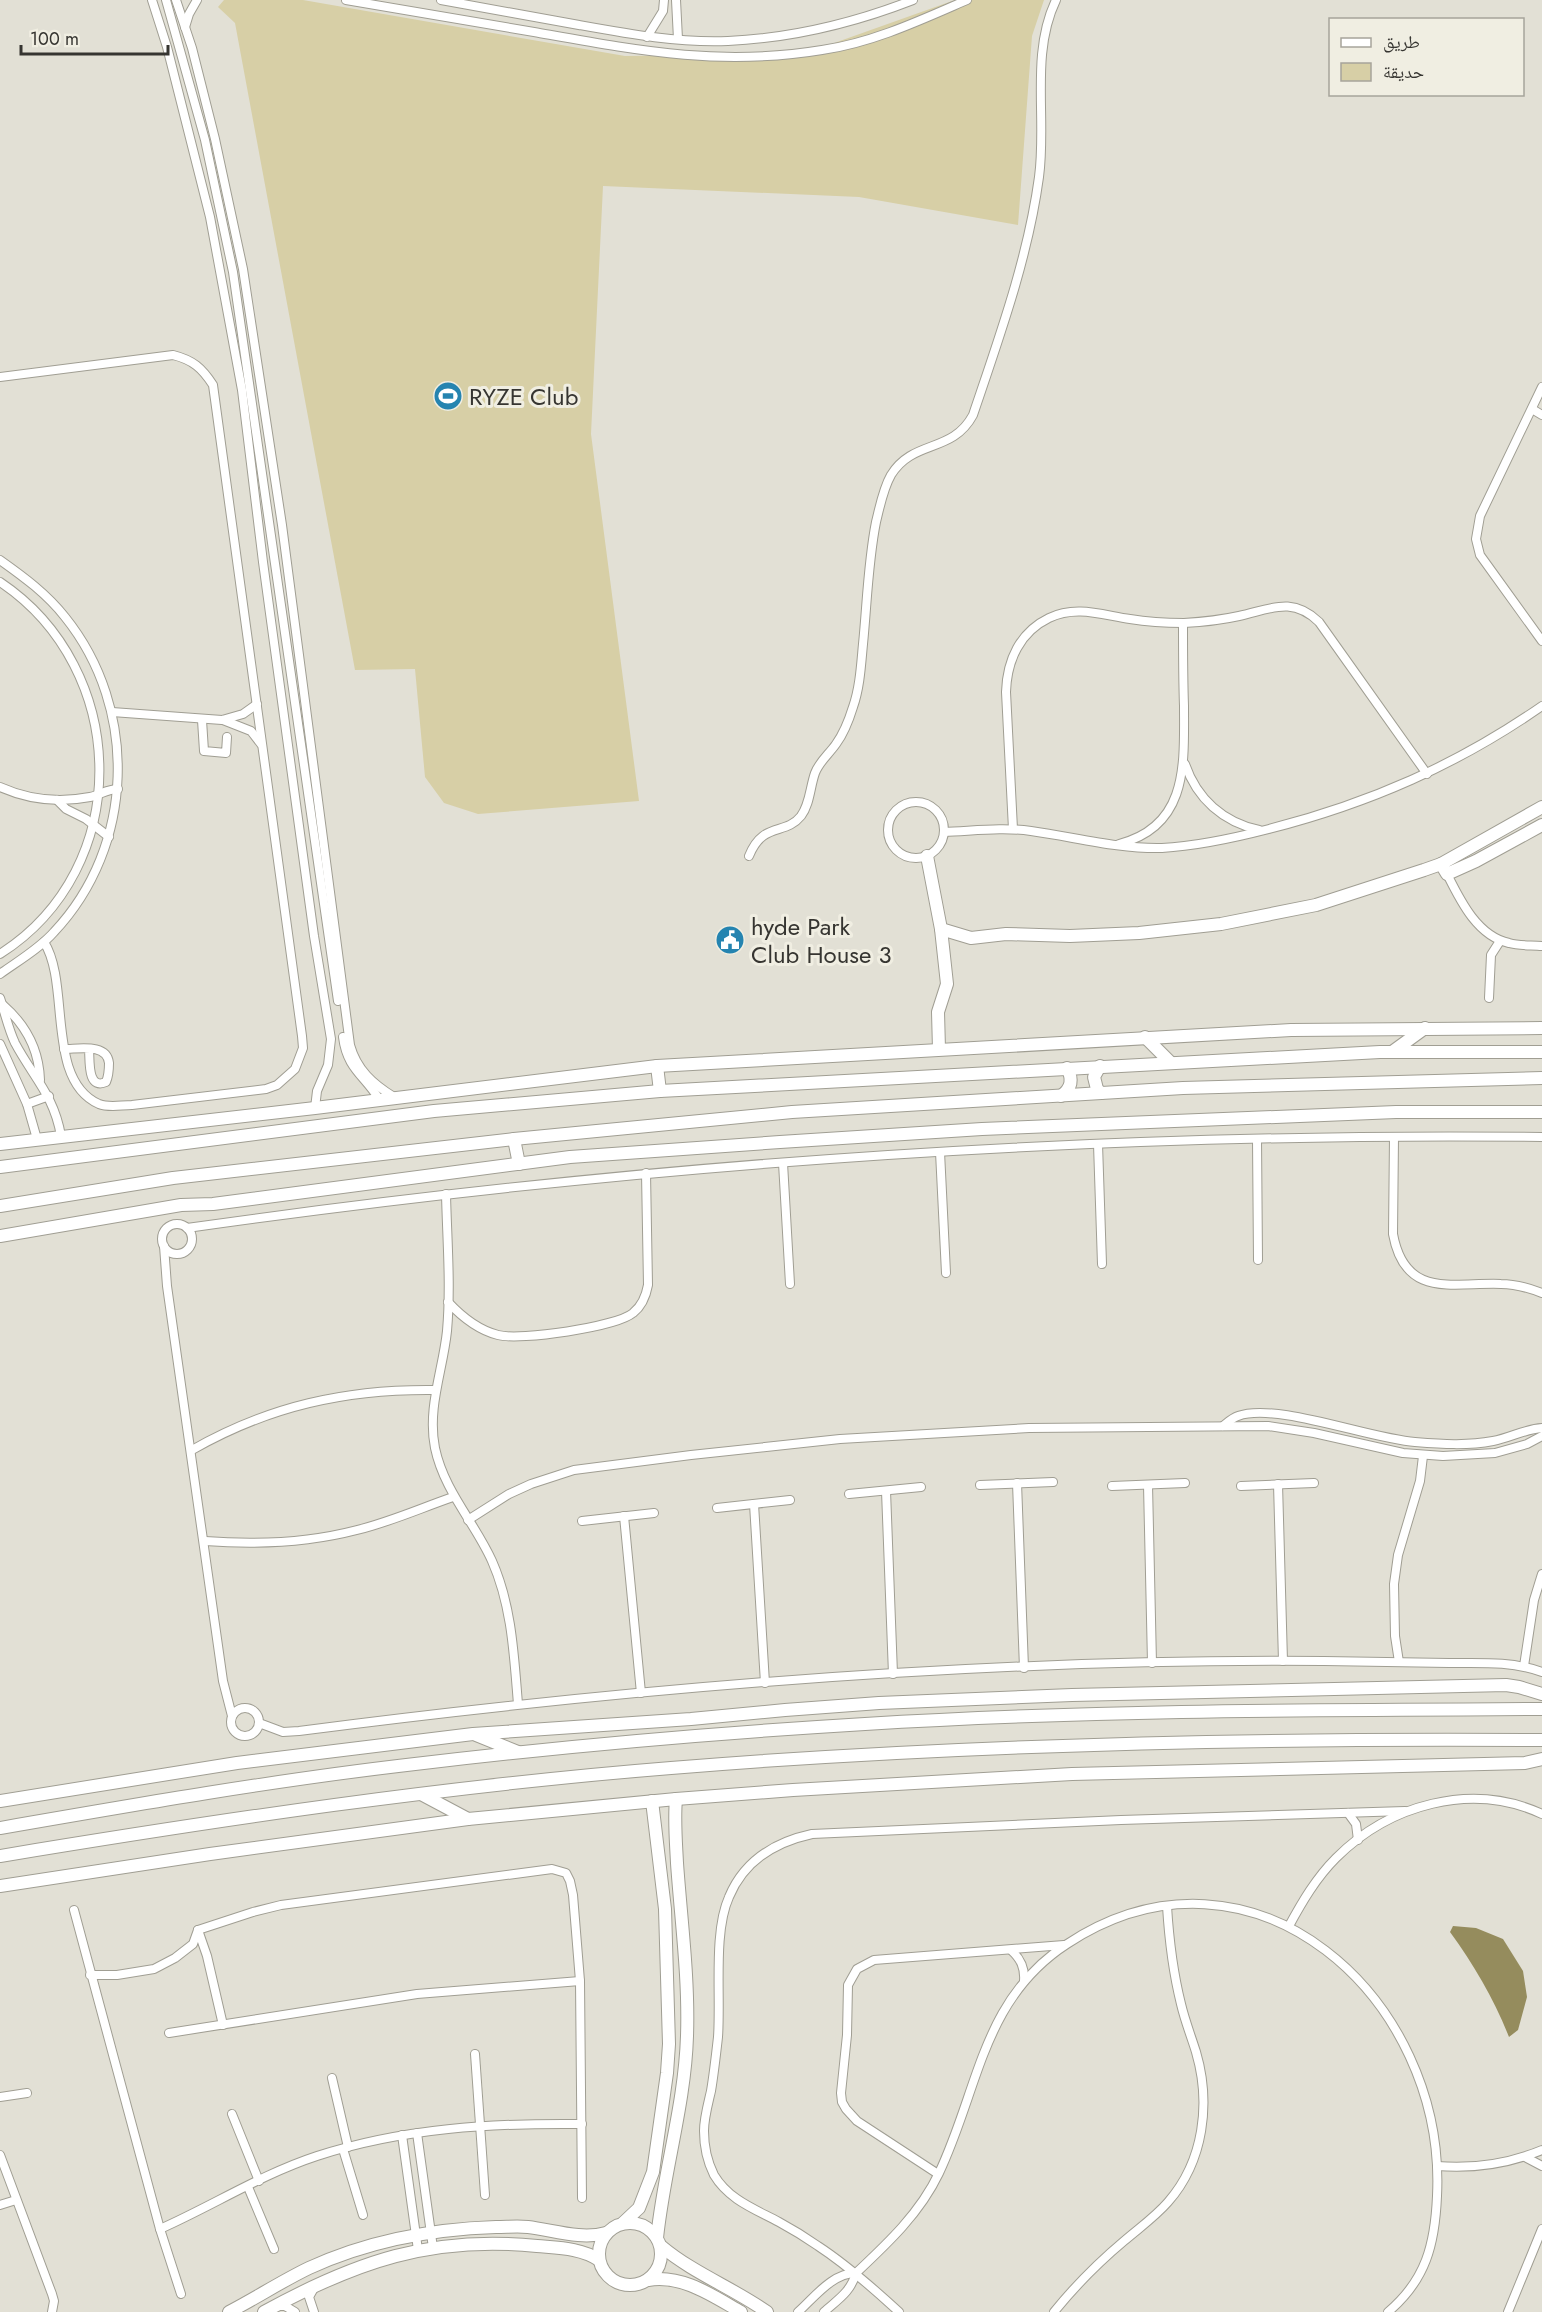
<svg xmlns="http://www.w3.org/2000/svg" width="1542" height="2312" viewBox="0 0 1542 2312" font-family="Jost,'Noto Naskh Arabic',sans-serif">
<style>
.green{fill:#d7cfa6}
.water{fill:#958c5d}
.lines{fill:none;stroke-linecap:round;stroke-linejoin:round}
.street-casing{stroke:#a09e93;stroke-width:10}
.secondary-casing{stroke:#a09e93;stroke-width:14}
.street{stroke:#fff;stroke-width:8}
.secondary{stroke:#fff;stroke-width:12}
.labels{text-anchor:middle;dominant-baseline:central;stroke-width:6;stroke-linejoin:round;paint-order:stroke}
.poi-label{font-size:24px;fill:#363531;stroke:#f0eee2;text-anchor:start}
</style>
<rect width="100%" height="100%" fill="#e2e0d5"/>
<polygon class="green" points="224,0 303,0 625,56 724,55 823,47 955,0 1044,0 1032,36 1018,225 859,197 603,186 591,434 639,801 478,814 444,803 425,777 415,669 355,670 235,23 218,7"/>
<path class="water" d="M 1453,1926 L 1476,1928 L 1503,1939 L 1523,1971 L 1527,1997 L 1518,2030 L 1509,2037 C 1494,1999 1474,1965 1450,1932 Z"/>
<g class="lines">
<g class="street-casing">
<g id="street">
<polyline points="152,0 167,47 210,217 242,390 263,562 314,936 331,1039 328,1065 317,1091 315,1108"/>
<polyline points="166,0 205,140 233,272 338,1001"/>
<path d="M 176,0 L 192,48 L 215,139 L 243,269 L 282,525 L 350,1045 C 357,1070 373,1084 394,1097"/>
<path d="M 346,0 C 408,11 471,21 534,32 C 635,50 719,67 822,50 C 872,43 921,20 967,0"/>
<path d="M 441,0 C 487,8 533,17 579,25 C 629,34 678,43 728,41 C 792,38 854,23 913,0"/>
<polyline points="676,0 678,39"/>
<polyline points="185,27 189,14 197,0"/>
<polyline points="647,37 663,11 664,0"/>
<path d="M 0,377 L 173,355 C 193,360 202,368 213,385 L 302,1036 L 303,1048 L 295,1069 L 277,1085 L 266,1089 L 132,1105 C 121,1105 109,1108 99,1104 C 45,1080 71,984 44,942"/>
<polyline points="1542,387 1480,516 1476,539 1480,555 1542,641"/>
<polyline points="1532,409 1542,415"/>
<path d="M 0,560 C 24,577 47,594 65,617 C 139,709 135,846 54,932 C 39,949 18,961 0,974"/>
<path d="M 0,582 C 130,669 135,868 0,954"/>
<polyline points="112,712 222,720 243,714 257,704"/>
<polyline points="202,720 204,751 226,753 227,737"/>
<polyline points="223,720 251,731 261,744"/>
<path d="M 1185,764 C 1197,799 1223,822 1259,830"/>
<path d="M 0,787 C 29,800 59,803 90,797 C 100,795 107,789 118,789"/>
<polyline points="57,800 66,809 86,819 109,837"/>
<circle cx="916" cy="830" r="28"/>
<path d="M 1013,829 L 1006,692 C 1007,660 1020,632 1049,618 C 1076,605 1102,615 1130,619 C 1148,622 1166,623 1184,623 C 1203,622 1221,620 1239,616 C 1271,609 1292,596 1319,622 L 1427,774"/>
<path d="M 944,832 C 973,831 1002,827 1031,831 C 1075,837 1117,849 1162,848 C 1199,846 1234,838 1269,829 C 1370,803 1457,765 1542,706"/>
<path d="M 1119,844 C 1189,826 1184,763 1184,706 C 1183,678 1183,651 1183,623"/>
<path d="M 749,856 C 763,821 785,836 801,816 C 810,804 810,787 815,773 C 819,762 829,754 836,744 C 844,733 849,720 853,707 C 860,687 861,665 863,644 C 867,604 868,562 876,522 C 880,506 883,489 891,475 C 913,439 952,454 973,415 C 999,338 1028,258 1039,177 C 1047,119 1030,54 1056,0"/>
<path d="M 1447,874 C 1460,900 1477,936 1509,943 C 1519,946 1531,945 1542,946"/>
<path d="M 0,998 C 5,1013 8,1028 15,1043 C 33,1077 54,1095 61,1136"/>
<polyline points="1489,998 1491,955 1500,941"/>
<path d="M 3,1005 C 26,1025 39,1050 40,1080"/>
<path d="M 343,1037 C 347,1069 364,1075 379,1099"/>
<polyline points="0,1044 27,1104 37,1139"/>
<path d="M 64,1049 C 79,1049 107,1043 109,1063 C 109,1070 109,1075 106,1082 C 87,1090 90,1061 89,1049"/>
<polyline points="27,1104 49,1096"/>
<path d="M 1394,1137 L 1393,1234 C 1405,1300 1454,1282 1501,1284 C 1516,1284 1529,1288 1542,1293"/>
<polyline points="1257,1139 1258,1260"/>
<polyline points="1098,1144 1102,1264"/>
<polyline points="940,1152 946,1273"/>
<polyline points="783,1163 790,1284"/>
<path d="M 446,1194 C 447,1239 451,1285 447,1331 C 443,1370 427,1408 435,1448 C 444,1491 475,1523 492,1561 C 512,1606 514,1656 518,1704"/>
<circle cx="177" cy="1239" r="15"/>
<path d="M 187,1228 C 636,1164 1089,1132 1542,1137"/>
<polyline points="164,1246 167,1286 223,1681 232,1716"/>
<path d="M 448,1302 C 462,1317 478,1330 498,1335 C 520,1341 616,1327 633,1313 C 642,1306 646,1296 648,1285 L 646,1173"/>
<path d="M 1223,1426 C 1228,1422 1232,1418 1238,1416 C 1276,1402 1370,1439 1415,1442 C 1441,1444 1467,1446 1493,1441 C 1510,1438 1525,1429 1542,1428"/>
<path d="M 192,1450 C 269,1406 346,1389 434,1390"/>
<polyline points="1017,1483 1024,1668"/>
<polyline points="1278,1484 1283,1661"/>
<polyline points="980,1485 1053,1482"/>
<polyline points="1148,1485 1152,1663"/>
<polyline points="1112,1486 1185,1483"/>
<polyline points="1241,1486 1314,1483"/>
<polyline points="886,1491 893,1674"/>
<polyline points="849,1494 921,1487"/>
<polyline points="754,1504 765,1683"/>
<polyline points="717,1508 790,1500"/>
<polyline points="624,1516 641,1693"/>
<polyline points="468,1520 509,1494 531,1484 574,1470 691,1455 840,1439 1029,1428 1268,1426 1314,1433 1403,1453 1443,1456 1495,1453 1527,1444 1542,1436"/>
<polyline points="582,1521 654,1513"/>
<path d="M 205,1541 C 256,1545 307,1543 357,1530 C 390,1522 421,1508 453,1497"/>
<polyline points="1399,1662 1395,1636 1394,1584 1398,1555 1420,1481 1423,1456"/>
<polyline points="1524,1666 1534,1600 1542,1574"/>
<circle cx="245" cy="1722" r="14"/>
<path d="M 259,1723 L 283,1732 L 299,1731 C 638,1687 982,1658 1324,1661 C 1366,1662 1407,1662 1449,1663 C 1480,1663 1512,1661 1542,1672"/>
<polyline points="1348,1813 1356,1824 1358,1840"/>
<polyline points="74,1910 160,2229 181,2294"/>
<path d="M 1289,1926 C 1302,1902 1316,1878 1336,1858 C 1389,1805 1471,1781 1542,1814"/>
<polyline points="198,1930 253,1912 281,1905 552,1869 566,1873 570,1881 573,1895 580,1981 582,2198"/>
<polyline points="198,1930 207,1956 223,2025"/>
<path d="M 1011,1950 C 1021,1959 1025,1968 1024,1981"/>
<polyline points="90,1975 117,1975 154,1969 175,1958 193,1944 198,1930"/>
<polyline points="169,2033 417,1994 580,1981"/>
<polyline points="475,2054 485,2195"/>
<polyline points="332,2078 348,2147"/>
<polyline points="0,2097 27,2093"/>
<polyline points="232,2114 259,2181"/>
<polyline points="417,2133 433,2248"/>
<polyline points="402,2135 418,2250"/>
<polyline points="343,2149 363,2215"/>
<polyline points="0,2155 52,2294 54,2301 52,2312"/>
<polyline points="1525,2157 1542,2166"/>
<path d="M 1437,2166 C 1474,2169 1508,2164 1542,2150"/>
<polyline points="938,2174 857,2121 846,2109 842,2102 841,2093 847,2035 848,1985 857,1969 874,1960 1064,1945"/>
<polyline points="248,2187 274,2249"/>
<polyline points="0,2205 16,2200"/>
<path d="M 160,2229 C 212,2206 262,2174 317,2156 C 403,2128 492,2123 582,2124"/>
<polyline points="276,2306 285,2306 295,2312"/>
<polyline points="314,2312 309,2297 314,2288"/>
<path d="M 798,2312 C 814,2298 832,2273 856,2273"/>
<path d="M 824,2312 C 837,2300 851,2292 856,2273 C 888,2243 920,2213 939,2173 C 979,2089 982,1999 1067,1944 C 1253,1822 1447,1999 1437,2196 C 1435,2244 1426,2280 1388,2312"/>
<path d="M 899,2312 C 873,2288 847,2265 818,2246 C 805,2237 792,2229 779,2222 C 755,2209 729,2200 714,2175 C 707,2161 704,2146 704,2131 C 704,2118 708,2104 711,2091 C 714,2073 716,2055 718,2037 C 721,1996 713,1932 729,1897 C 744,1861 775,1842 812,1834 L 1121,1820 L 1405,1811"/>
<path d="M 1054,2312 C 1075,2286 1099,2262 1124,2241 C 1139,2228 1155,2217 1168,2202 C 1204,2161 1211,2103 1196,2052 C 1191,2036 1185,2021 1181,2004 C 1173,1972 1169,1939 1167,1906"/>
<polyline points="1508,2312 1542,2229"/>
</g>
</g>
<g class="secondary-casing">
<g id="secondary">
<polyline points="927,856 941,929 947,984 938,1012 939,1049"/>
<polyline points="1441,864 1447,874 1476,861 1542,825"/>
<polyline points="941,929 971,938 1006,934 1070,936 1139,933 1221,924 1316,905 1424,870 1441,864 1542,807"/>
<polyline points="1145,1037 1171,1063"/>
<polyline points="1392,1052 1425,1028"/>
<polyline points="657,1066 660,1091"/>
<polyline points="1100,1066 1094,1077 1097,1089 1101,1093"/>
<path d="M 1061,1096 C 1072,1088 1073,1079 1067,1068"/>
<polyline points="514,1139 519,1164"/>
<polyline points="0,1144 315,1108 657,1066 1291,1030 1542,1028"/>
<polyline points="0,1167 434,1111 660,1091 1380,1052 1542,1052"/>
<polyline points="0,1206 173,1178 514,1139 792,1112 1183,1088 1542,1078"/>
<polyline points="0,1236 181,1205 213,1204 570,1157 780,1142 982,1129 1396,1112 1542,1112"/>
<polyline points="476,1735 518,1752"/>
<polyline points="421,1794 468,1819"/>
<polyline points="0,1801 237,1763 473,1734 691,1719 785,1710 879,1703 1072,1695 1506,1685 1519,1687 1542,1694"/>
<path d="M 0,1828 C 138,1804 276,1780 415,1764 C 565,1746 715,1733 865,1724 C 1091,1710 1316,1710 1542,1709"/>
<path d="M 0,1856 C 223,1819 446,1786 671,1768 C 961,1744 1251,1738 1542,1740"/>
<polyline points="0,1886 210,1854 468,1819 676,1799 793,1790 1072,1774 1525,1763 1542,1759"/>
<circle cx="630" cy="2254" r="31"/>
<polyline points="623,2223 639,2208 653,2172 667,2073 669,2044 665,1909 652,1801"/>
<path d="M 657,2238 C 664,2170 685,2104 687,2036 C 689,1978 681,1920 677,1863 C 676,1842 674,1820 676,1799"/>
<path d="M 661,2246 C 693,2273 733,2288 767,2312"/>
<path d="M 648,2280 C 682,2274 713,2296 741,2312"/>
<path d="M 229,2312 C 256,2298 282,2281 309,2268 C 368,2241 432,2229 496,2227 C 507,2227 518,2226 528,2227 C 553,2230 581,2240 606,2233"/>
<path d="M 264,2312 C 355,2262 432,2235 537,2246 C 558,2248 581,2248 599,2260"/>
</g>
</g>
<use href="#street" class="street"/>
<use href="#secondary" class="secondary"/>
</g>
<defs>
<g id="stadium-disc" transform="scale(1.5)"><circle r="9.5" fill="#2584b0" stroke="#f0eee2"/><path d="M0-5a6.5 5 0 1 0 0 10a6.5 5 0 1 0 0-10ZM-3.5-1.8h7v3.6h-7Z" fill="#fff"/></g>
<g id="civic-disc" transform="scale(1.5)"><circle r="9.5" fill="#2584b0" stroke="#f0eee2"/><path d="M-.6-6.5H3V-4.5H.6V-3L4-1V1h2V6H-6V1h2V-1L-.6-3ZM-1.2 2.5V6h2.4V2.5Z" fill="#fff"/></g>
</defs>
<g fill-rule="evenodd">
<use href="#stadium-disc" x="448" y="396"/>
<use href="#civic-disc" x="730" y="940"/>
</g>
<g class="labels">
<g class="poi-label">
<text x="469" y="396">RYZE Club</text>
<text x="751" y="926">hyde Park<tspan x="751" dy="28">Club House 3</tspan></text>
</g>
</g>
<rect x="1329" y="18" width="195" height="78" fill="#f0eee2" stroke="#a6a49b" stroke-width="1.5"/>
<rect x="1341" y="38" width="30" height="9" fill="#ffffff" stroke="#a6a49b" stroke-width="1.5"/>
<text x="1383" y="48" font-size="18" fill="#363531">طريق</text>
<rect x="1341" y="63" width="30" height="18" fill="#d7cfa6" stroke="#a6a49b" stroke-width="1.5"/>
<text x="1383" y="78" font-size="18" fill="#363531">حديقة</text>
<path d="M21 45v9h147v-9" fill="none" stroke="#363531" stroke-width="3"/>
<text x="30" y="45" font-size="18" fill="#363531" stroke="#f0eee2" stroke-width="4.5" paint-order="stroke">100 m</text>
</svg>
